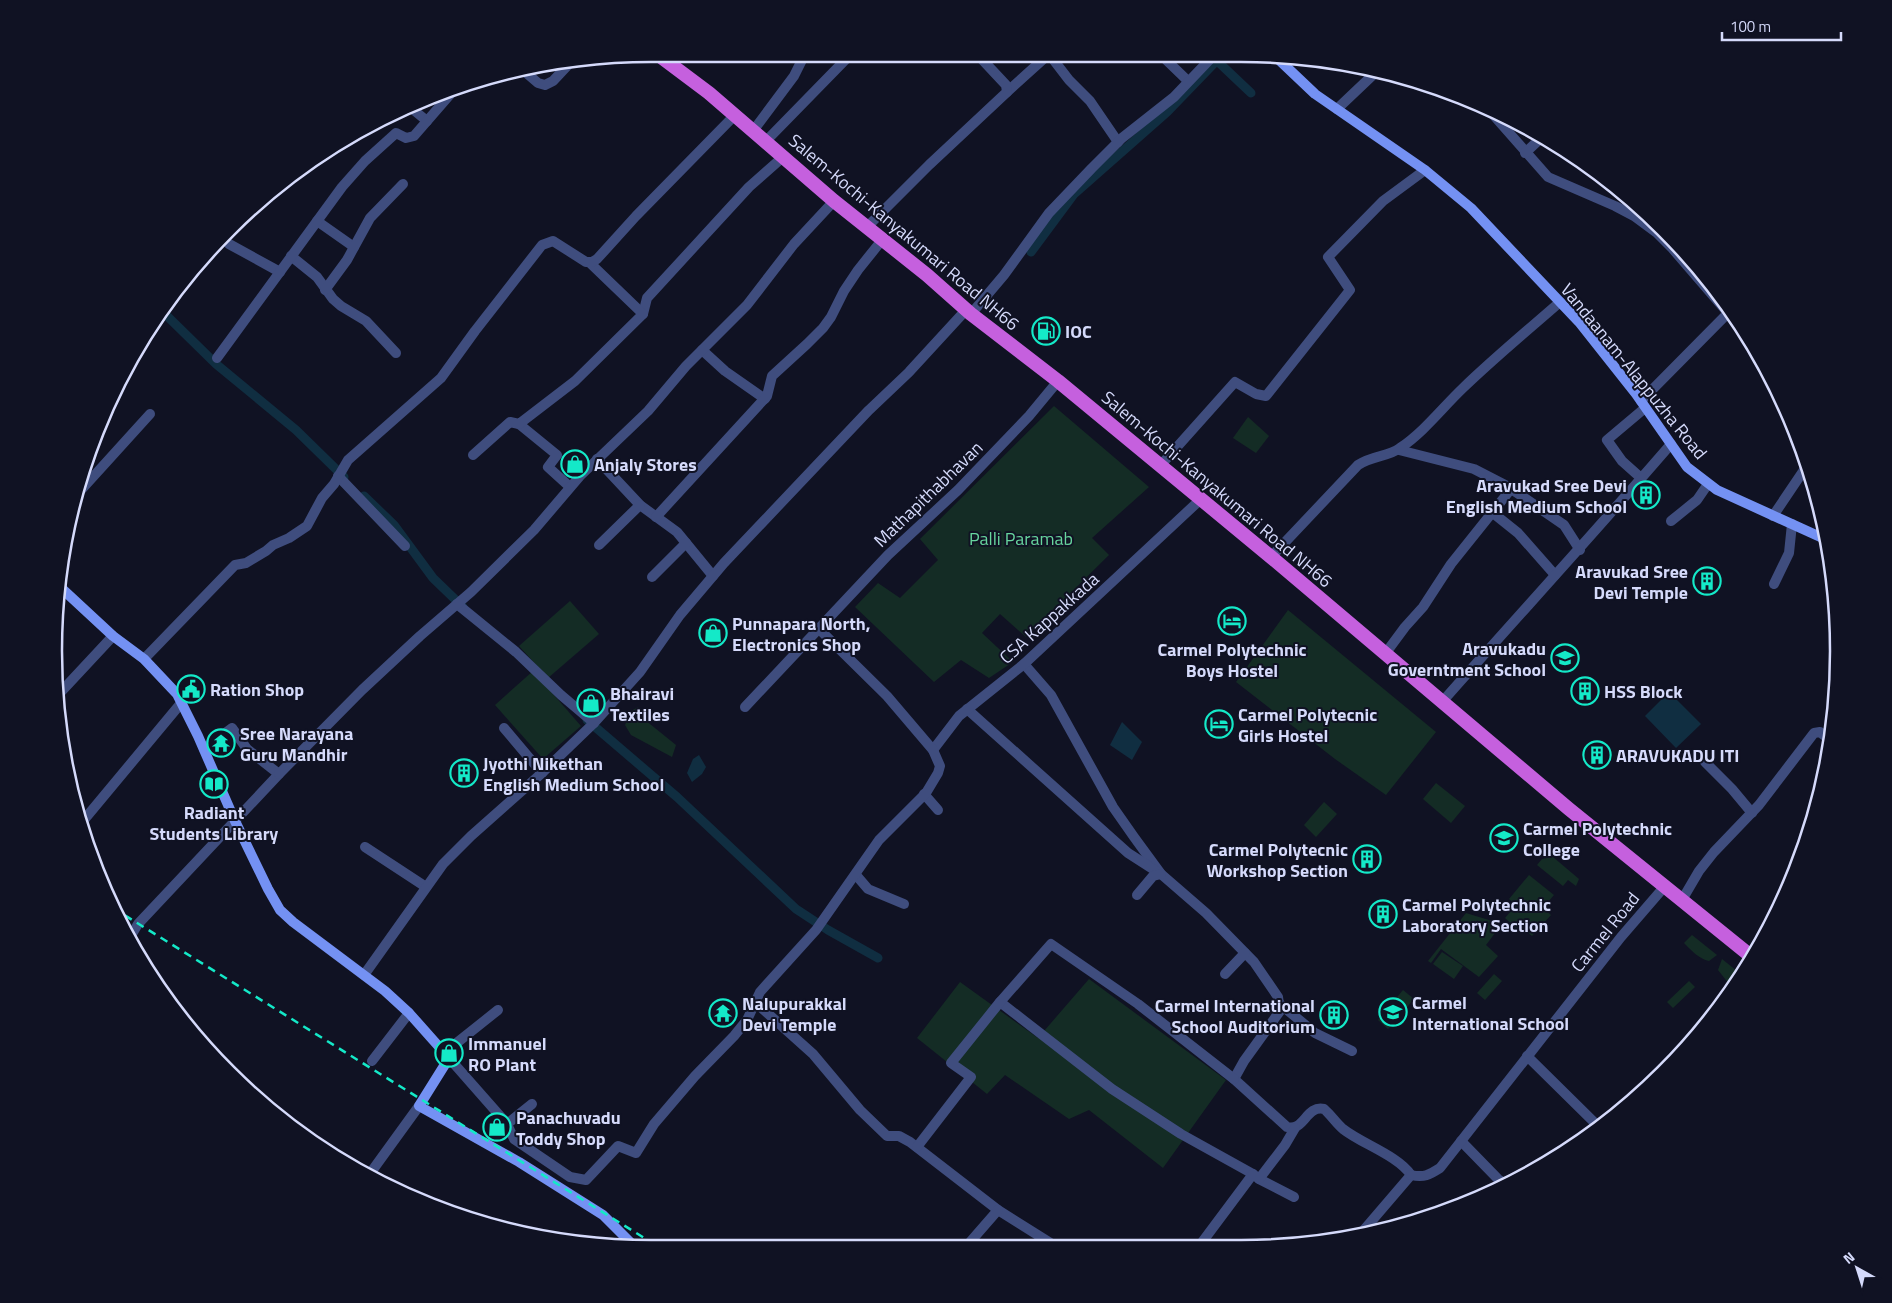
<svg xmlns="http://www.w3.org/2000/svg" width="1892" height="1303" viewBox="0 0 1892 1303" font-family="'Titillium Web',sans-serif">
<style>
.green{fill:#142c25}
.water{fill:#102e41}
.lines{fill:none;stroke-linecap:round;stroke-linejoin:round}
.canal{stroke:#102e41;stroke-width:9}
.minor{stroke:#3f4d7e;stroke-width:10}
.tertiary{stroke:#3f4d7e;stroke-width:10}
.secondary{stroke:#7491f3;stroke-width:10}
.trunk{stroke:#c560de;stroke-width:14}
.rail{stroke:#14e9c8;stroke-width:2.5;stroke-dasharray:8 6;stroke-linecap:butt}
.labels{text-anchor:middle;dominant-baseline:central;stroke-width:4;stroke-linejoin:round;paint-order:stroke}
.street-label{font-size:18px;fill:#d5dafb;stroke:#101223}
.poi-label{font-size:18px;font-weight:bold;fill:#d5dafb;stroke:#101223;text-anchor:start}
.park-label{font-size:18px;fill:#67d59e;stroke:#101223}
.rim{fill:none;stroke:#d5dafb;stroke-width:2.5}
</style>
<rect width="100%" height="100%" fill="#101223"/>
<g class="green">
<polygon points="1054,406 1149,487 1092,538 1109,555 1026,637 1000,614 982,633 1013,662 989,678 961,660 934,682 855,607 878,583 900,598 938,560 920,539"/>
<polygon points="1248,417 1269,436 1256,453 1233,438"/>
<polygon points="570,601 599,634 548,678 519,646"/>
<polygon points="1288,610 1436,732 1386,795 1335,759 1236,682"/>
<polygon points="533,671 581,726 543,759 495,705"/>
<polygon points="638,707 645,720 676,745 672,757 631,735 625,725 631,711"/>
<polygon points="1436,783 1465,806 1451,823 1423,799"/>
<polygon points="1324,802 1337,814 1316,837 1304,825"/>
<polygon points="1553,857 1579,879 1576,886 1568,880 1563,886 1537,865 1542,859"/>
<polygon points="1529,875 1554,895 1543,908 1551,915 1532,936 1521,927 1518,930 1505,918 1516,905 1509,899"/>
<polygon points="1466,913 1502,924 1486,945 1498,956 1479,977 1441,949 1431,963 1428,961"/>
<path d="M 1692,935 L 1717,955 L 1709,961 C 1699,959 1691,950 1684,943 Z"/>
<polygon points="1442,952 1463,966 1454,979 1433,964"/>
<polygon points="1722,959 1742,975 1733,989 1718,970"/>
<polygon points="1494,974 1502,981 1485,1000 1477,993"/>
<polygon points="1089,979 1226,1080 1163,1168 1089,1110 1069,1119 1005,1075 987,1094 917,1038 960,982 1038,1038"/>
<polygon points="1689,981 1695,987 1673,1008 1667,1002"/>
<polygon points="1403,990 1414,999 1388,1029 1378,1020"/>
</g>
<g class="water">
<polygon points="1669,692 1701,724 1676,748 1645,716"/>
<polygon points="1122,722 1142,742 1132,760 1110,745"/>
<polygon points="699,755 706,767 702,774 692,782 687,773 693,759"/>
</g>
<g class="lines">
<g class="canal">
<polyline points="1213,57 1251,93"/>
<polyline points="1031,252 1074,194 1167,112 1223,54"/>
<polyline points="163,312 216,364 296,430 344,477"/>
<polyline points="364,496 394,525 433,578 463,607"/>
<polyline points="587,720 677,797 796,909 828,930 878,958"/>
</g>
<g class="minor">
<polyline points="1049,54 1069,80 1090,101 1118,142"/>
<polyline points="1160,54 1188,81"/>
<polyline points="524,71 538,83 545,85 553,81 568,65"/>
<polyline points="1007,92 1049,54"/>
<polyline points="410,107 427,121"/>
<polyline points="1337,109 1376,72"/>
<polyline points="1489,110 1548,177 1615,206 1634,216 1657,233 1672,248 1728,313 1740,323"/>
<polyline points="753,131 794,76 805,54"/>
<polyline points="765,142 851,54"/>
<polyline points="1525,153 1541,138"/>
<polyline points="317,221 354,247"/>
<polyline points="867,227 929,165 1007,92 1006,85 977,54"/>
<polyline points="229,244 280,272"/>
<polyline points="291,256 317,277 333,299 341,306 366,321 396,353"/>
<polyline points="325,290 347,260 370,218 403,184"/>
<polyline points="643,314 647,298 749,187 783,157"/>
<polyline points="971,314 1004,275 1049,213 1092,168 1122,138 1174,97 1215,54"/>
<polyline points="702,350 725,371 765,399"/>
<polyline points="217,358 342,187 365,161 396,133 406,138 414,136 454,90"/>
<polyline points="1641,401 1730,311"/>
<polyline points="519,424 557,455 548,467 570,487"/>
<polyline points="1399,450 1474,469 1507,486 1564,525 1580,550"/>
<polyline points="473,455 510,422 519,424 575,381 643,314 590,263"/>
<polyline points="597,459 640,505 677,532 713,576"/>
<polyline points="1160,466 1235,382 1256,394 1266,396 1350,290 1328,257 1383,201 1425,170"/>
<polyline points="338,476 405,546"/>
<polyline points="1641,478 1622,461 1607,440 1645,408"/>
<polyline points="82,489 150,414"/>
<polyline points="1493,513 1518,533 1555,575"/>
<polyline points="1773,516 1806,467"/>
<polyline points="656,517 767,396 772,376 807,344 823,328 831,317 844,291 858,270 882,240"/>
<polyline points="1671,521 1697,500 1708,484"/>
<polyline points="599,545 640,505"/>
<path d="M 1271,557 L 1358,465 C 1373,455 1388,457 1400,448 C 1424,432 1442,408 1463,388 C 1494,358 1528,330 1560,302"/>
<polyline points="652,577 686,543"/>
<polyline points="1774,584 1789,553 1792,524"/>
<polyline points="457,604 516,652 561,695 594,723"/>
<polyline points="1385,654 1405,627 1423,607 1451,564 1511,489"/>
<polyline points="144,659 235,565 246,563 266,551 273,545 289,538 307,526 322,498 334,484 348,460 441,378 475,331 542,245 553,241 586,262 592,262 597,259 636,216 735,115"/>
<path d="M 1024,664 L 1051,695 L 1113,807 L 1134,837 L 1161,874 L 1206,913 L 1254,962 L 1278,997 L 1280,1011 L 1244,1061 L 1234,1079 L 1287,1127 C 1304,1132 1306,1105 1324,1109 C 1331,1115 1336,1123 1343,1129 C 1362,1144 1397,1155 1411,1175 L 1357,1238"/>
<polyline points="58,695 113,636"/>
<path d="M 1442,702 C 1518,616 1596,531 1671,444"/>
<polyline points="745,707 888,555 958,490 1029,416 1058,381"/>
<polyline points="967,709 1128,853 1156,871"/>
<polyline points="504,728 542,773"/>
<polyline points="933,750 959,716 1024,664 1201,499"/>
<polyline points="1705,762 1732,789 1752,813"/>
<polyline points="924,794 938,810"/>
<polyline points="83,821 182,702"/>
<polyline points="365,847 426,887"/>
<polyline points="856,875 868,889 904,904"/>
<polyline points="1137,895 1153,876 1161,874"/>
<polyline points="1682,900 1699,871 1714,852 1759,805 1814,733 1820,732 1830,740"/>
<polyline points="129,939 138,924 279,774 247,749 232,728 204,749"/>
<polyline points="1225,974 1245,953"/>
<polyline points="364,975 443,864 471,836 542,773 594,723 640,672 680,615 724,563 869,410 909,372 966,310"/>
<polyline points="755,1002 813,1054 860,1110 887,1136 899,1136 910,1142 998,1210 1060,1249"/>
<polyline points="1000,1002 1112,1089 1181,1134 1253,1174"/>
<polyline points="1280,1004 1315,1033 1352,1051"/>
<polyline points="444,1053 498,1010"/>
<polyline points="1527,1056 1599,1127"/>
<polyline points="449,1058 507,1124 514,1139 570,1177 586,1180 618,1146 636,1153 654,1124 695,1076 734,1036 747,1020 760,992 816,930 879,840 926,793 938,773 940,766 933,750 887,696 818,628"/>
<polyline points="372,1061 409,1013"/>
<polyline points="507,1124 532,1104"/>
<polyline points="1461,1141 1498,1179 1508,1186"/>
<polyline points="917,1147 971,1077 951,1063 1000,1002 1051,944 1138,1004 1234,1079"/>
<path d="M 1411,1175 C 1424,1178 1429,1175 1440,1168 L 1621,937 L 1665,886"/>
<polyline points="1259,1179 1294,1197"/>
<polyline points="964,1249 998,1210"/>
<polyline points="1197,1249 1253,1174 1259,1179 1285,1145 1295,1128"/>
</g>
<g class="tertiary">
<polyline points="279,774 362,690 420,636 471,592 534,530 580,476 648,411 686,366 747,305 794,244 834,201"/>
<polyline points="369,1175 419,1106"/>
</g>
<g class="secondary">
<polyline points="1276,57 1315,94 1425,170 1471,208 1579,322 1636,394 1687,467 1717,490 1827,540"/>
<polyline points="58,585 113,636 144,659 177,694 198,736 235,821 268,889 280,910 293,922 385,991 409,1013 449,1058 419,1106 519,1162 603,1215 636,1248"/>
</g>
<polyline class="trunk" points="657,54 709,93 834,201 927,275 971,314 1058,381 1271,557 1569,809 1752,957"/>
<polyline class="rail" points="113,908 662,1249"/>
</g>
<defs>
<g id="fuel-ring" transform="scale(1.4375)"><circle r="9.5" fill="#101223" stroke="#14e9c8" stroke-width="1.5"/><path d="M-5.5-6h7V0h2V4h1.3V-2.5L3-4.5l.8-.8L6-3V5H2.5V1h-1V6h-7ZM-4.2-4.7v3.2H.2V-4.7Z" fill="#14e9c8"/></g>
<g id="shop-ring" transform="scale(1.4375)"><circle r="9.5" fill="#101223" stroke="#14e9c8" stroke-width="1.5"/><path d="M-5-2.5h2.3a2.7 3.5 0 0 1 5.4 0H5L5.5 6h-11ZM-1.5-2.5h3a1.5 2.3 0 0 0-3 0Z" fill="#14e9c8"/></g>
<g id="building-ring" transform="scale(1.4375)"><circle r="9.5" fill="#101223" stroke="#14e9c8" stroke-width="1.5"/><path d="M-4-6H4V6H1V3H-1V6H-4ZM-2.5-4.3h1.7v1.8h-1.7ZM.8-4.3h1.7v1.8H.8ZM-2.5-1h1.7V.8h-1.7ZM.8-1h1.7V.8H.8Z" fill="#14e9c8"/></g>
<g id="hotel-ring" transform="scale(1.4375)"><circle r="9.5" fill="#101223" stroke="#14e9c8" stroke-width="1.5"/><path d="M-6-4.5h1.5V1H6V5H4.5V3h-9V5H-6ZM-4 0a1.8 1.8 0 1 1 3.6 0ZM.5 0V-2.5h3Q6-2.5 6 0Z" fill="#14e9c8"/></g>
<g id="school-ring" transform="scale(1.4375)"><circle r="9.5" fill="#101223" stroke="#14e9c8" stroke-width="1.5"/><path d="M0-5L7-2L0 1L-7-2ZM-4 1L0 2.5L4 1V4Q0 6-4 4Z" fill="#14e9c8"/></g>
<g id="civic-ring" transform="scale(1.4375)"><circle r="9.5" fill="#101223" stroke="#14e9c8" stroke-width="1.5"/><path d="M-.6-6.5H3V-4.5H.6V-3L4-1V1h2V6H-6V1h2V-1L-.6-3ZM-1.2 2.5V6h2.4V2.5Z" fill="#14e9c8"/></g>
<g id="temple-ring" transform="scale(1.4375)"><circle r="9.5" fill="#101223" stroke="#14e9c8" stroke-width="1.5"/><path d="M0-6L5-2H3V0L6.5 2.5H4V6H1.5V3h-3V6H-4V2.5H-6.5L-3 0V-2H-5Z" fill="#14e9c8"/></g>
<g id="library-ring" transform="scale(1.4375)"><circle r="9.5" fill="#101223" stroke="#14e9c8" stroke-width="1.5"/><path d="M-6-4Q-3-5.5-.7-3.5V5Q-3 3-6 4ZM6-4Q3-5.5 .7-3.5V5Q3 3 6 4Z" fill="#14e9c8"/></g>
<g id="university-ring" transform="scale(1.4375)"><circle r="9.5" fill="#101223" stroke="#14e9c8" stroke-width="1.5"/><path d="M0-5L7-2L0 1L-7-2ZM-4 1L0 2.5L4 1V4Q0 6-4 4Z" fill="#14e9c8"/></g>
</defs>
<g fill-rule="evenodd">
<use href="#fuel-ring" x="1046" y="331"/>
<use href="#shop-ring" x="575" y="464"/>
<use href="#building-ring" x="1646" y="495"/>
<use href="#building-ring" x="1707" y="581"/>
<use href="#hotel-ring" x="1232" y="621"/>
<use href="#shop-ring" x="713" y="633"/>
<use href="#school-ring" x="1565" y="658"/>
<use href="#civic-ring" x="191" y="689"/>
<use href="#building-ring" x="1585" y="691"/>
<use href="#shop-ring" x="591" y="703"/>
<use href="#hotel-ring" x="1219" y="724"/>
<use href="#temple-ring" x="221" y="743"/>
<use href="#building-ring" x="1597" y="755"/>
<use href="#building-ring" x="464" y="773"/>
<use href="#library-ring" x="214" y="784"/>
<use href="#university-ring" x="1504" y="838"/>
<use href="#building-ring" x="1367" y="859"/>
<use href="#building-ring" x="1383" y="914"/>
<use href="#school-ring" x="1393" y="1012"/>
<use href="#temple-ring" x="723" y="1013"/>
<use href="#building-ring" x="1334" y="1015"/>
<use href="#shop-ring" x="449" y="1053"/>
<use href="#shop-ring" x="497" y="1127"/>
</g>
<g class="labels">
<g class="street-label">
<text transform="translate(904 232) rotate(40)">Salem-Kochi-Kanyakumari Road NH66</text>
<text transform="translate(1634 371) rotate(51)">Vandaanam-Alappuzha Road</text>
<text transform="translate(1217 489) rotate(40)">Salem-Kochi-Kanyakumari Road NH66</text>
<text transform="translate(928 494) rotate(-44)">Mathapithabhavan</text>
<text transform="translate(1049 618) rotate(-42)">CSA Kappakkada</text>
<text transform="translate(1605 932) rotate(-51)">Carmel Road</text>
</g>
<g class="poi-label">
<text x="1065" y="331">IOC</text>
<text x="594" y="464">Anjaly Stores</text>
<text x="1627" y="485" text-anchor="end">Aravukad Sree Devi<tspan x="1627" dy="21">English Medium School</tspan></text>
<text x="1688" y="571" text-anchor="end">Aravukad Sree<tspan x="1688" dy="21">Devi Temple</tspan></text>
<text x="732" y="623">Punnapara North,<tspan x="732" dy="21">Electronics Shop</tspan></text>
<text x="1546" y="648" text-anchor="end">Aravukadu<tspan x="1546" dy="21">Governtment School</tspan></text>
<text x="1232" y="649" text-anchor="middle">Carmel Polytechnic<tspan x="1232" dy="21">Boys Hostel</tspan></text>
<text x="210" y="689">Ration Shop</text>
<text x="1604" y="691">HSS Block</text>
<text x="610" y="693">Bhairavi<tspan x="610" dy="21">Textiles</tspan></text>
<text x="1238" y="714">Carmel Polytecnic<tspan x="1238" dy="21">Girls Hostel</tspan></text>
<text x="240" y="733">Sree Narayana<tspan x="240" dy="21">Guru Mandhir</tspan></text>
<text x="1616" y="755">ARAVUKADU ITI</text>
<text x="483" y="763">Jyothi Nikethan<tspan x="483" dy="21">English Medium School</tspan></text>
<text x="214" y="812" text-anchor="middle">Radiant<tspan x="214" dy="21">Students Library</tspan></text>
<text x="1523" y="828">Carmel Polytechnic<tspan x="1523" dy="21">College</tspan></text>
<text x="1348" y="849" text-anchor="end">Carmel Polytecnic<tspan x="1348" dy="21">Workshop Section</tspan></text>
<text x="1402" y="904">Carmel Polytechnic<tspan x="1402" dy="21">Laboratory Section</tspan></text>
<text x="1412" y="1002">Carmel<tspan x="1412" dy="21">International School</tspan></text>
<text x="742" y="1003">Nalupurakkal<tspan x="742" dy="21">Devi Temple</tspan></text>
<text x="1315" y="1005" text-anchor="end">Carmel International<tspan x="1315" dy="21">School Auditorium</tspan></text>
<text x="468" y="1043">Immanuel<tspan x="468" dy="21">RO Plant</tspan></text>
<text x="516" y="1117">Panachuvadu<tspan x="516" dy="21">Toddy Shop</tspan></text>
</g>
<g class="park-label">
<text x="1021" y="538">Palli Paramab</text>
</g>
</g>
<path d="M0 0H1892V1303H0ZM651 62H1241A589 589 0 0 1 1830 651V651A589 589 0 0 1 1241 1240H651A589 589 0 0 1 62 651V651A589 589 0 0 1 651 62Z" fill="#101223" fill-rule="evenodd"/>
<path class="rim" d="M651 62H1241A589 589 0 0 1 1830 651V651A589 589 0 0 1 1241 1240H651A589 589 0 0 1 62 651V651A589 589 0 0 1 651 62Z"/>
<g transform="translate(1857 1268) rotate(321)" stroke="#101223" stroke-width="4" paint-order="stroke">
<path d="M0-4L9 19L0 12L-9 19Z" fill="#d5dafb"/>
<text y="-8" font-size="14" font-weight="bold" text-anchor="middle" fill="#d5dafb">N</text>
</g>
<path d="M1722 32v8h119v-8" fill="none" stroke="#d5dafb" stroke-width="2.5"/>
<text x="1730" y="32" font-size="15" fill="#d5dafb" stroke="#101223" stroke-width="4" paint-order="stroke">100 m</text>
</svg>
